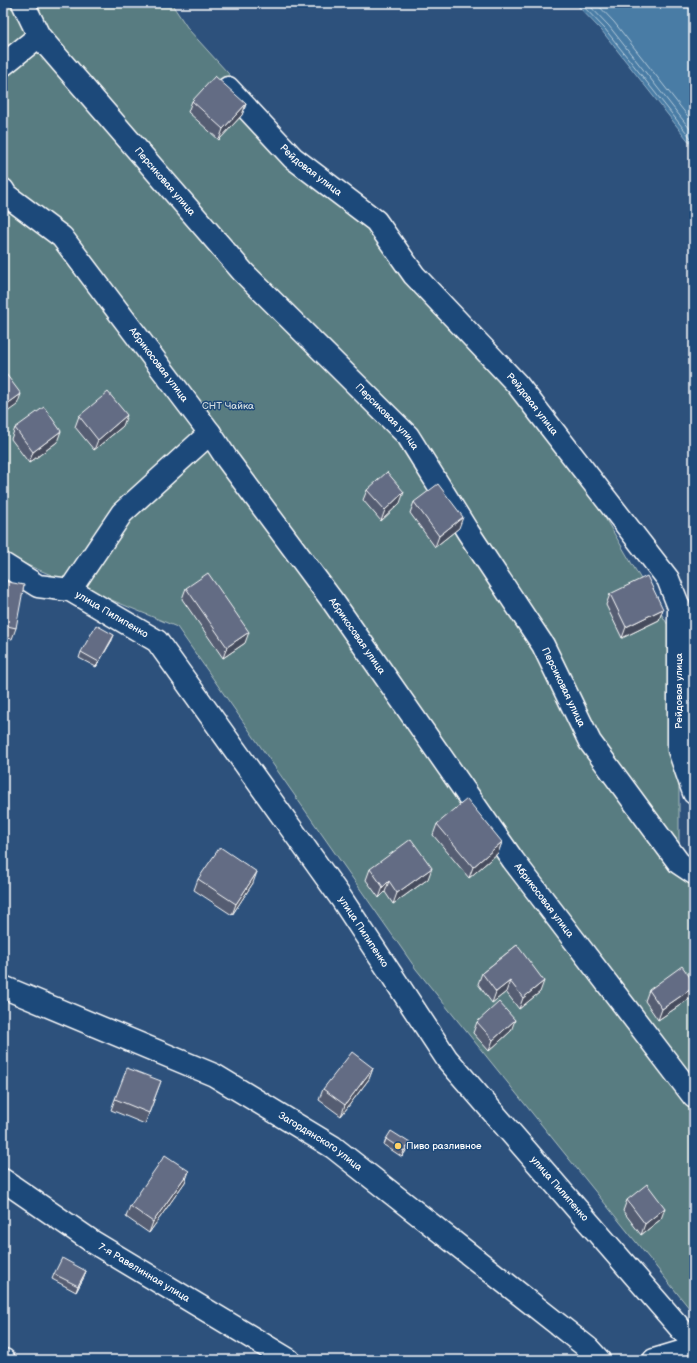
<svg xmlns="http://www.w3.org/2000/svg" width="697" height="1363" viewBox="0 0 697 1363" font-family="'Balsamiq Sans',sans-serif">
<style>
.green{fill:#587c81;stroke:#acbec0}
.water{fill:#487ca5;stroke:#91b0c9}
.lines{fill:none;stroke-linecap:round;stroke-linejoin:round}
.shore{stroke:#b6cbdb;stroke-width:1}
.minor-casing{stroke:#fff;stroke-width:25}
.minor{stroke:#1f4a7a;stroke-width:22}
.wall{fill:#555d72;stroke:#fff}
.shaded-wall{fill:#454c5c;stroke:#fff}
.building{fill:#636c84;stroke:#fff}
.poi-dot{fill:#ffd166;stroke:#1f4a7a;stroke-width:1.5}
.labels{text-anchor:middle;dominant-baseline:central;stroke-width:3;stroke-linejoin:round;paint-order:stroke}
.street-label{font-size:10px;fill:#fff;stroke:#1f4a7a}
.park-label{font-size:10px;fill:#d5dee0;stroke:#1f4a7a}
.poi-label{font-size:10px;fill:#fff;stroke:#1f4a7a;text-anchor:start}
</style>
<rect width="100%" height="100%" fill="#2d517c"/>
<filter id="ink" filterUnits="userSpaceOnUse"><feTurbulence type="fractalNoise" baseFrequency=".025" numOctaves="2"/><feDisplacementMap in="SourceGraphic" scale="8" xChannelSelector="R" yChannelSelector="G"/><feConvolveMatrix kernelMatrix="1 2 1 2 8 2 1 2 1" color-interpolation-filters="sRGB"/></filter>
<g filter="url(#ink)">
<polygon class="green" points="3,3 171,3 189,30 558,438 679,644 679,863 694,889 694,1314 416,969 177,627 3,555"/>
<polygon class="water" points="575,3 694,3 694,148 602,31"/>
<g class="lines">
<g class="shore">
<polyline points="580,3 605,29 694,142"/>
<polyline points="587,3 609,26 694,134"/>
<polyline points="596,3 614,22 694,124"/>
</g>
<g class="minor-casing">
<g id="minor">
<path id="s1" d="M 23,3 L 39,36 L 243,272 L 408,436 L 468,532 L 543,645 L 590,742 L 679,863 L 694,873"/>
<polyline points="3,65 39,36"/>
<path id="s2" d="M 228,88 L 293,158 L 376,221 L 414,275 L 517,384 L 668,579 L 679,607 L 679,750 L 694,793"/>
<path id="s3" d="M 3,190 L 6,195 L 62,237 L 210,433 L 227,459 L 334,603 L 513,860 L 694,1097"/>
<path id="s4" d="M 3,564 L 38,586 L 70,590 L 157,641 L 341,898 L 447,1059 L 694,1344"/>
<polyline points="70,590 122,513 210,433"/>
<path id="s5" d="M 3,987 L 214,1075 L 333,1147 L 588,1348 L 599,1360"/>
<path id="s6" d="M 3,1180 L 93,1242 L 289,1360"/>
<polyline points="3,1360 4,1360"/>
<polyline points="654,1360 694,1348"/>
</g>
</g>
<use href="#minor" class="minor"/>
</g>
<g class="wall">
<polygon points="192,101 246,104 242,115 219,140 188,112"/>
<polygon points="79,416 123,426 94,450 75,427"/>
<polygon points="15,428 57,442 29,463 11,439"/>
<polygon points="367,490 400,503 381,521 363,500"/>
<polygon points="414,502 459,528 435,547 410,513"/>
<polygon points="3,581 16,628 12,639 3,637"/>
<polygon points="186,588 245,643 223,658 182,599"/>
<polygon points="610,594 663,609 659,620 622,638 606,605"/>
<polygon points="112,640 96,667 79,658 81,652"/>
<polygon points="437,824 502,842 498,853 469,878 433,835"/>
<polygon points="370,869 428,879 393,904 385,892 379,898 366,880"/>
<polygon points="198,879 253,883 232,915 194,890"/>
<polygon points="517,945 540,992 519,1009 506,992 492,1003 478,984 482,973"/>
<polygon points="694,983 694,991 692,997 658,1020 645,1001 649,990"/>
<polygon points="477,1022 511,1031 489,1051 473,1033"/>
<polygon points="373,1068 369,1079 341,1116 319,1100 323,1089"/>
<polygon points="161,1081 145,1124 111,1110 115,1099"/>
<polygon points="386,1139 410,1143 407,1149 402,1157 384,1145"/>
<polygon points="189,1171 185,1182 149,1233 126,1217 130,1206"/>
<polygon points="627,1200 661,1219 641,1235 623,1211"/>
<polygon points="86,1271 84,1277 76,1292 52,1279 54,1274"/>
</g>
<g class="shaded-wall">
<polygon points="246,104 242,115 219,140 223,129"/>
<polygon points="21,394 17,405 3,415 3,407"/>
<polygon points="127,415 123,426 94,450 98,440"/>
<polygon points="61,431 57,442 29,463 33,452"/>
<polygon points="404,492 400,503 381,521 385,510"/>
<polygon points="463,517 459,528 435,547 439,536"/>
<polygon points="663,609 659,620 622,638 626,627"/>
<polygon points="249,632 245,643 223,658 227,647"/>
<polygon points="114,635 112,640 96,667 99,662"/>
<polygon points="502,842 498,853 469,878 473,867"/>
<polygon points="432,868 428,879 393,904 397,893"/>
<polygon points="257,872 253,883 232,915 236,904"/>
<polygon points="389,881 385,892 379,898 383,887"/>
<polygon points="510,981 506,992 492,1003 496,992"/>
<polygon points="544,981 540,992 519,1009 523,998"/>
<polygon points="694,987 694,991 692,997 658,1020 662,1009"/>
<polygon points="515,1020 511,1031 489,1051 493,1040"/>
<polygon points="373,1068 369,1079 341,1116 345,1105"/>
<polygon points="410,1143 407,1149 402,1157 404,1151"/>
<polygon points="189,1171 185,1182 149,1233 153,1222"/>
<polygon points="665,1208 661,1219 641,1235 645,1224"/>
<polygon points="86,1271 84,1277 76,1292 78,1286"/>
</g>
<g class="building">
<polygon points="215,76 246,104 223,129 192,101"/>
<polygon points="3,370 21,394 3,407"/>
<polygon points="108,392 127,415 98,440 79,416"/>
<polygon points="44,407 61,431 33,452 15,428"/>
<polygon points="387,472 404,492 385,510 367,490"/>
<polygon points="438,484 463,517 439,536 414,502"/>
<polygon points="208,573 249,632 227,647 186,588"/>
<polygon points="647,576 663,609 626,627 610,594"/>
<polygon points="3,581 24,585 16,628 3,625"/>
<polygon points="96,625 114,635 99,662 81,652"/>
<polygon points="467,799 502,842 473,867 437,824"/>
<polygon points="411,839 432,868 397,893 389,881 383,887 370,869"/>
<polygon points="220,847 257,872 236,904 198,879"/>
<polygon points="517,945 544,981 523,998 510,981 496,992 482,973"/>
<polygon points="682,966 694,983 694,987 662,1009 649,990"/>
<polygon points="499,1002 515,1020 493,1040 477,1022"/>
<polygon points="352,1052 373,1068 345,1105 323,1089"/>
<polygon points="127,1068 161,1081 149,1113 115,1099"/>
<polygon points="391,1131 410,1143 404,1151 386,1139"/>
<polygon points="165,1155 189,1171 153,1222 130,1206"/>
<polygon points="647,1184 665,1208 645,1224 627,1200"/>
<polygon points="62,1258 86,1271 78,1286 54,1274"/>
</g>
</g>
<circle class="poi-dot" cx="398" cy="1146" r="4"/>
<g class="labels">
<g class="street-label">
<text stroke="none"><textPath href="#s2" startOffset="117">Рейдовая улица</textPath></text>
<text stroke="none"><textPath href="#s1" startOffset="229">Персиковая улица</textPath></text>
<text stroke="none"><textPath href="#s3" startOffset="236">Абрикосовая улица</textPath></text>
<text stroke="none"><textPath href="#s2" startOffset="441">Рейдовая улица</textPath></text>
<text stroke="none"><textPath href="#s1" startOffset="553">Персиковая улица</textPath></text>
<text stroke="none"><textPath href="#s4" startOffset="122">улица Пилипенко</textPath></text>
<text stroke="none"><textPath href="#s3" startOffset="572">Абрикосовая улица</textPath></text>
<text stroke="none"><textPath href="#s1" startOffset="877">Персиковая улица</textPath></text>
<text transform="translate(679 691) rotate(-90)">Рейдовая улица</text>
<text stroke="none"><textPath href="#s3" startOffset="896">Абрикосовая улица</textPath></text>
<text stroke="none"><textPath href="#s4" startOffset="531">улица Пилипенко</textPath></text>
<text stroke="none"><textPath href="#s5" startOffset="354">Загордянского улица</textPath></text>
<text stroke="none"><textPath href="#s4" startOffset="855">улица Пилипенко</textPath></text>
<text stroke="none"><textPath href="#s6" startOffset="169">7-я Равелинная улица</textPath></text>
</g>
<g class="park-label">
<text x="228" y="406">СНТ Чайка</text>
</g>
<g class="poi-label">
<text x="406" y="1146">Пиво разливное</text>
</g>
</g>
<rect width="697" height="1363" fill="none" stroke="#1f4a7a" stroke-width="16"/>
<rect x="8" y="8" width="681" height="1347" fill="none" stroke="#fff" stroke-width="1.5" filter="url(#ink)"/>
</svg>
